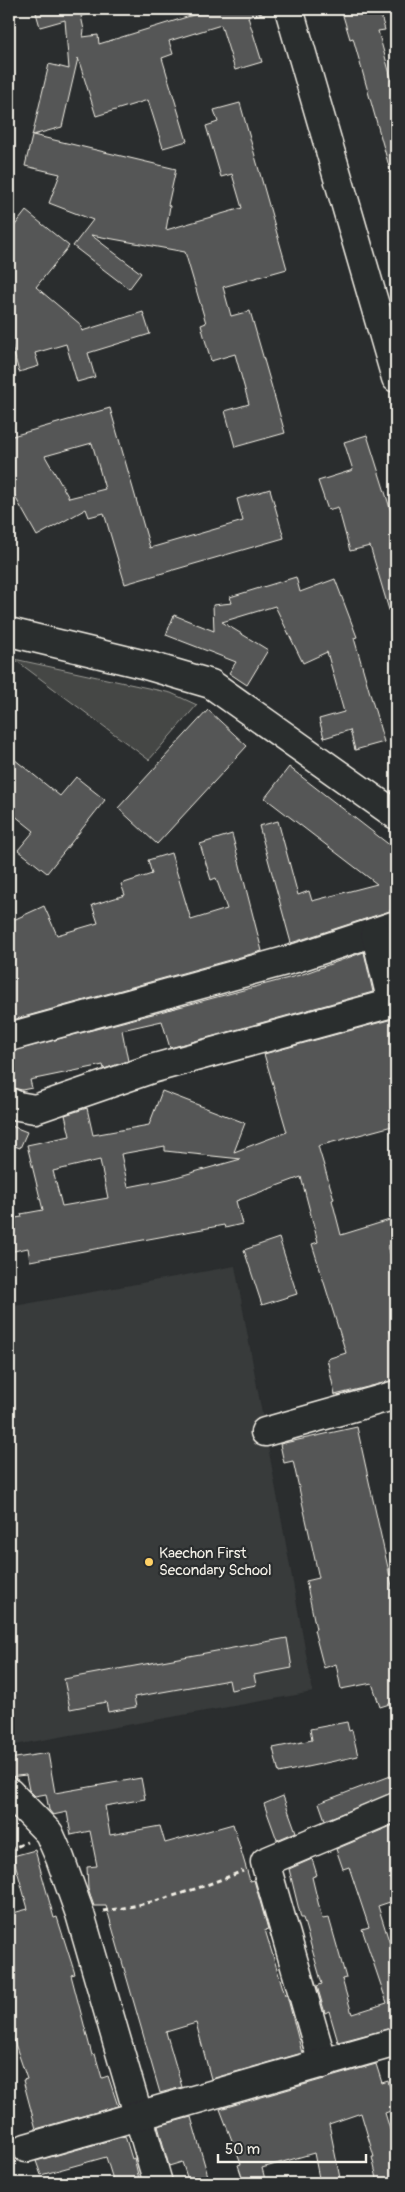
<svg xmlns="http://www.w3.org/2000/svg" width="405" height="2192" viewBox="0 0 405 2192" font-family="Pangolin,sans-serif">
<style>
.built{fill:#373a3a}
.green{fill:#444645;stroke:#9c9c96}
.building{fill:#555756;stroke:#f4f1e8;fill-rule:evenodd}
.lines{fill:none;stroke-linecap:round;stroke-linejoin:round}
.minor-casing{stroke:#f4f1e8;stroke-width:31}
.major-casing{stroke:#f4f1e8;stroke-width:31}
.path{stroke:#f4f1e8;stroke-width:3;stroke-dasharray:5 4;stroke-linecap:butt}
.minor{stroke:#2a2d2e;stroke-width:28}
.major{stroke:#2a2d2e;stroke-width:28}
.poi-dot{fill:#ffd166;stroke:#2a2d2e;stroke-width:2}
.labels{text-anchor:middle;dominant-baseline:central;stroke-width:4.5;stroke-linejoin:round;paint-order:stroke}
.poi-label{font-size:15px;fill:#f4f1e8;stroke:#2a2d2e;text-anchor:start}
</style>
<rect width="100%" height="100%" fill="#2a2d2e"/>
<filter id="ink" filterUnits="userSpaceOnUse"><feTurbulence type="fractalNoise" baseFrequency=".02" numOctaves="2"/><feDisplacementMap in="SourceGraphic" scale="10" xChannelSelector="R" yChannelSelector="G"/><feConvolveMatrix kernelMatrix="1 2 1 2 8 2 1 2 1" color-interpolation-filters="sRGB"/></filter>
<g filter="url(#ink)">
<polygon class="built" points="235,1266 313,1692 9,1746 9,1307"/>
<polygon class="green" points="14,659 171,693 197,705 149,760"/>
<g class="building">
<polygon points="35,9 88,9 89,14 81,16 84,30 83,37 98,35 99,44 213,9 261,9 262,13 248,17 262,62 235,70 221,25 169,41 173,54 162,58 187,141 163,148 148,100 96,116 78,58 62,127 33,135 176,169 168,205 170,206 166,230 242,208 232,174 221,177 206,126 218,122 214,110 240,103 287,269 223,287 231,316 250,311 285,433 235,447 225,411 249,404 235,354 211,361 201,325 206,323 185,252 91,235 141,273 129,289 73,246 93,220 49,203 60,174 25,166 49,64 69,69 65,20 40,27"/>
<polygon points="341,9 379,9 385,30 378,31 396,96 396,177 392,177 353,38 350,39"/>
<polygon points="26,211 69,246 36,287 80,324 82,331 143,312 150,334 88,353 95,377 77,382 66,344 35,353 39,366 19,372 9,336 9,233"/>
<path d="M 110,408 L 150,548 L 243,521 L 237,499 L 270,489 L 284,538 L 125,584 L 104,513 L 89,517 L 86,509 L 37,536 L 9,486 L 9,437 ZM 92,443 L 105,489 L 69,498 L 45,456 Z"/>
<polygon points="367,435 396,527 396,620 392,620 370,546 350,551 338,507 328,510 318,481 353,470 344,442"/>
<polygon points="296,577 300,592 335,579 357,637 354,638 384,742 355,750 350,730 324,738 319,719 344,712 327,652 303,663 275,606 222,622 268,650 247,685 229,673 236,662 166,635 174,615 214,631 213,605 232,603 230,597"/>
<polygon points="208,710 247,746 157,844 118,808"/>
<polygon points="9,755 60,796 76,777 105,800 47,873 18,850 34,831 9,811"/>
<polygon points="289,767 396,850 396,909 291,943 259,826 278,821 298,895 309,891 312,901 377,884 265,798"/>
<polygon points="232,834 262,951 9,1021 9,922 44,906 57,935 98,923 92,905 125,895 121,884 152,874 148,860 171,853 191,920 227,909 216,878 211,880 200,844"/>
<polygon points="364,952 373,992 170,1048 162,1021 122,1030 128,1061 104,1069 103,1065 30,1080 32,1088 22,1090 9,1087 9,1052 300,975"/>
<path d="M 396,1018 L 396,1125 L 318,1146 L 334,1199 L 332,1200 L 341,1235 L 396,1218 L 396,1243 L 388,1246 L 396,1273 L 396,1329 L 390,1331 L 396,1352 L 396,1380 L 335,1395 L 327,1359 L 346,1353 L 312,1244 L 318,1242 L 301,1177 L 236,1201 L 242,1224 L 225,1228 L 224,1225 L 30,1261 L 28,1248 L 9,1252 L 9,1219 L 22,1217 L 21,1214 L 43,1210 L 27,1145 L 70,1136 L 65,1115 L 87,1108 L 93,1135 L 149,1125 L 162,1091 L 245,1123 L 234,1152 L 287,1132 L 264,1054 ZM 165,1146 L 165,1151 L 241,1159 L 169,1179 L 128,1187 L 121,1154 ZM 100,1160 L 108,1198 L 62,1206 L 53,1171 Z"/>
<polygon points="9,1125 27,1132 20,1148 9,1144"/>
<polygon points="279,1238 297,1294 262,1305 244,1250"/>
<polygon points="357,1427 396,1604 396,1702 380,1707 372,1683 341,1689 336,1664 324,1668 314,1630 316,1629 306,1581 319,1578 293,1461 284,1463 280,1444"/>
<polygon points="287,1638 292,1668 254,1675 256,1685 231,1690 229,1680 134,1697 136,1707 108,1712 106,1702 70,1709 64,1679"/>
<polygon points="347,1722 349,1731 352,1730 358,1756 279,1773 273,1748 312,1740 310,1729"/>
<polygon points="48,1753 55,1793 141,1778 145,1799 105,1806 110,1835 160,1826 165,1843 233,1824 250,1881 254,1880 268,1929 265,1930 285,1995 287,1995 302,2053 211,2079 196,2023 166,2032 182,2087 160,2093 106,1906 94,1906 88,1889 87,1867 97,1866 90,1831 71,1835 67,1812 53,1815 49,1810 46,1794 35,1796 29,1790 26,1775 9,1777 9,1759"/>
<polygon points="396,1774 396,1792 325,1820 319,1803"/>
<polygon points="283,1796 296,1832 277,1840 264,1804"/>
<polygon points="396,1824 396,1900 378,1906 396,1963 396,2027 338,2042 329,2011 325,2013 317,1986 322,1984 303,1918 301,1918 289,1869 312,1859 317,1875 312,1877 322,1919 329,1918 346,1978 342,1979 352,2014 387,2003 362,1929 369,1927 349,1867 343,1869 336,1849"/>
<polygon points="35,1850 54,1918 57,1917 75,1974 71,1975 92,2055 95,2054 102,2078 108,2076 118,2106 36,2129 23,2080 27,2079 9,2026 9,1914 28,1909 13,1856"/>
<polygon points="376,2064 382,2083 388,2081 396,2109 385,2113 396,2149 396,2183 378,2183 372,2157 374,2157 361,2113 329,2124 341,2183 320,2183 314,2153 262,2168 266,2183 244,2183 238,2165 241,2164 220,2109"/>
<polygon points="191,2117 210,2183 189,2183 182,2162 169,2166 158,2126"/>
<polygon points="125,2136 132,2159 134,2158 140,2183 114,2183 106,2157 41,2175 36,2161"/>
</g>
<g class="lines">
<g class="minor-casing">
<g id="minor">
<polyline points="9,632 146,665 211,684 396,815"/>
<polyline points="9,1037 296,958 396,925"/>
<polyline points="9,1102 18,1106 35,1109 151,1069 392,1003 375,932"/>
<polyline points="265,1432 396,1395"/>
<polyline points="9,1792 49,1833 60,1858 80,1914 158,2183"/>
<polyline points="323,2064 265,1862 396,1807"/>
<polyline points="26,2148 396,2042"/>
</g>
</g>
<g class="major-casing">
<polyline id="major" points="289,9 396,378"/>
</g>
<g class="path">
<polyline points="9,1850 27,1842"/>
<path d="M 103,1911 C 152,1905 198,1889 243,1871"/>
</g>
<use href="#minor" class="minor"/>
<use href="#major" class="major"/>
</g>
</g>
<circle class="poi-dot" cx="149" cy="1562" r="5"/>
<g class="labels">
<g class="poi-label">
<text x="159" y="1553">Kaechon First<tspan x="159" dy="17">Secondary School</tspan></text>
</g>
</g>
<rect width="405" height="2192" fill="none" stroke="#2a2d2e" stroke-width="30"/>
<rect x="15" y="15" width="375" height="2162" fill="none" stroke="#f4f1e8" stroke-width="2" filter="url(#ink)"/>
<path d="M218 2154v8h148v-8" fill="none" stroke="#f4f1e8" stroke-width="2.5"/>
<text x="225" y="2154" font-size="15" fill="#f4f1e8" stroke="#2a2d2e" stroke-width="4" paint-order="stroke">50 m</text>
</svg>
